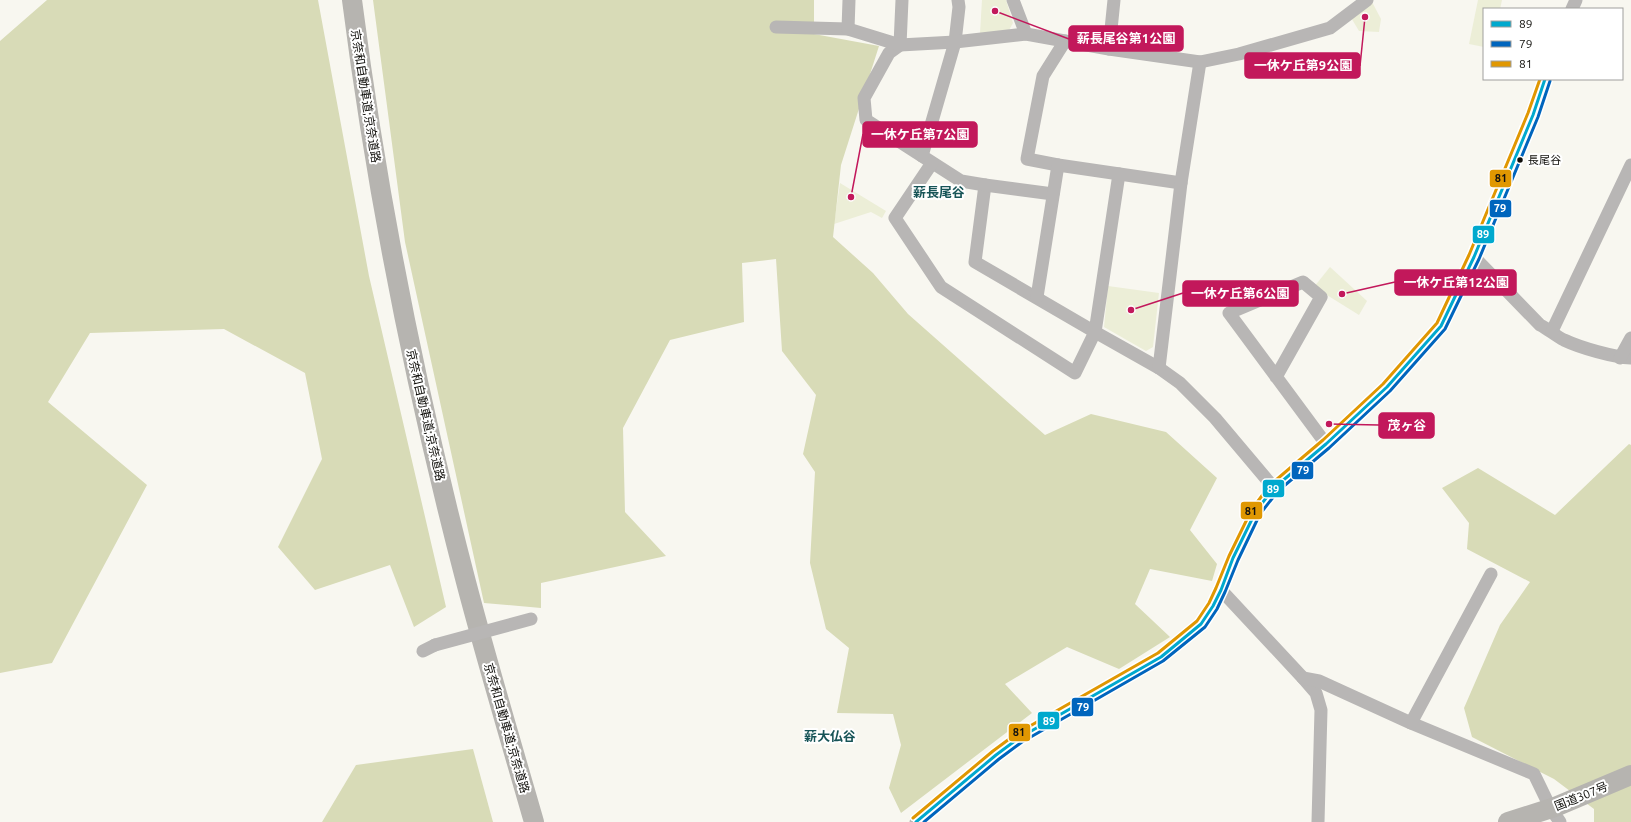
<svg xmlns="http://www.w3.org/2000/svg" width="1631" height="822" viewBox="0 0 1631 822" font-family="Ubuntu,'Noto Sans JP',sans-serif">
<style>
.green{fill:#eceed7}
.forest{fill:#d8dbb7}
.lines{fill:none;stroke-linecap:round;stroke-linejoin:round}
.minor{stroke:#b8b6b5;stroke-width:13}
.highway{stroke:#b6b4b0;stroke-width:20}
.minor-bridge{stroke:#b8b6b5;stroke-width:13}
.bus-1-casing{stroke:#fff;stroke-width:6}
.bus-2-casing{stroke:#fff;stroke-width:6}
.bus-3-casing{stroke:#fff;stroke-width:6}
.bus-1{stroke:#00a9ce;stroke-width:3}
.bus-2{stroke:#0065bd;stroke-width:3}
.bus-3{stroke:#e09701;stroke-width:3}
.bus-dot{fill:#0f0e0a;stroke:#fff;stroke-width:1.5}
.labels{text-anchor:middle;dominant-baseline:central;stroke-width:4;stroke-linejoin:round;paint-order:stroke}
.bus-label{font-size:11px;fill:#0f0e0a;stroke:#fff;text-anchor:start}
.street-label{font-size:12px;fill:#0f0e0a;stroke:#fff}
.neighbourhood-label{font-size:13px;font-weight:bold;fill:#175457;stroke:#fff}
.leader{fill:none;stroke:#c2185b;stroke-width:1.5}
.callout-dot{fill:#c2185b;stroke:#fff;stroke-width:1.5}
.callout{fill:#c2185b;stroke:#c2185b;stroke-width:1.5}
.callout-label{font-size:13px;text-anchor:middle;font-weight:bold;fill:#fff}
.line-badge{stroke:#fff;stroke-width:1.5}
.badge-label{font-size:11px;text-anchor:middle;font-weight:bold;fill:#fff}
.pale-badge-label{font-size:11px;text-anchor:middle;font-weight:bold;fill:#111}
</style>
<rect width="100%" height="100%" fill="#f8f7f0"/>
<g class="green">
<polygon points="982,0 1006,0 1013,23 1008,32 980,33"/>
<polygon points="1371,0 1381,19 1379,32 1359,31 1350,16"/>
<polygon points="1478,0 1502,0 1500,9 1484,9 1484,47 1469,44"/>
<polygon points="840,183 886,211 882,218 871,212 834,224"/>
<polygon points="1330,267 1367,301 1359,315 1314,287"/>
<polygon points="1108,286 1159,293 1153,347 1146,351 1104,327"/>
</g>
<g class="forest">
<polygon points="47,0 318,0 369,276 446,607 414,627 390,565 315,590 278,547 322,459 305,373 224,329 90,333 48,402 147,485 52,663 0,673 0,41"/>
<polygon points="373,0 814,0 814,34 879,46 841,165 833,237 873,273 908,314 1045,435 1091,414 1166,432 1217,478 1190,530 1217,564 1212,581 1150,569 1135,604 1170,637 1119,669 1067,647 1005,684 1032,713 901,813 889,788 901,745 893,714 837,713 849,648 826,629 810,563 815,472 803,454 816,395 782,351 776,259 742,263 744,322 670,340 623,428 625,512 666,556 541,583 541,608 484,603 405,242"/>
<polygon points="1629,444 1631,445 1631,822 1594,822 1594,809 1554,779 1472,737 1464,708 1500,625 1530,582 1467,549 1469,523 1442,488 1478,468 1555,515"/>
<polygon points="473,749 493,822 322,822 356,765"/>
</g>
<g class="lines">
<g class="minor">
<polyline points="902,0 900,45 889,53 864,98 866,120 922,156"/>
<polyline points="958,0 959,7 955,42 922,156 961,181 985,185 975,262 1095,332 1159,368 1180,383 1215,418 1274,488"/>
<polyline points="1013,0 1026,34"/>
<polyline points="1572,9 1576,0"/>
<polyline points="776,27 848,29 900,45 955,42 1026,34 1109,49 1200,62 1239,54 1330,28 1367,0"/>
<polyline points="848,29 849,0"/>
<polyline points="1109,49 1114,0"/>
<polyline points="932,163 895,218 941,287 1075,373 1095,332 1119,174"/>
<polyline points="1058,165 1027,159 1043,76 1065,41"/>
<polyline points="985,185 1053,194"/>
<path d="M 1474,257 L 1540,325 C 1548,329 1556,336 1564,340 C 1581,348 1613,357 1631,358"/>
<polyline points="1037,297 1058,165 1181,183"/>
<polyline points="1552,331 1631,165"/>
<polyline points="1620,358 1631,338"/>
<polyline points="1159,368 1181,183 1200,62"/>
<polyline points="1276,377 1321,297 1303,282 1229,313 1326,444"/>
<polyline points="1221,590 1303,678 1316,693 1321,710 1318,822"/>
<polyline points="423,651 435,645"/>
<polyline points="1303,678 1319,681 1411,723 1534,774 1551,809 1560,822"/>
<polyline points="1411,723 1491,574"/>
<polyline points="916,822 996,755 1019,738 1161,657 1201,624 1213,606 1221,590 1233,558 1256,511 1274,488 1326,444 1387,387 1441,326 1474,257 1533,115 1545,79"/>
</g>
<g class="highway">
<path d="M 352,0 C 377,196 416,391 466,582 C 487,662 511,742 534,822"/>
<polyline points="1508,822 1555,807 1631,775"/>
</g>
<polyline class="minor-bridge" points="435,645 531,619"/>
<g class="bus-1-casing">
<polyline id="bus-1" points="916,822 996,755 1019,738 1161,657 1201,624 1213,606 1221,590 1233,558 1256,511 1274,488 1326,444 1387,387 1441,326 1474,257 1533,115 1545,79"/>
</g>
<g class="bus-2-casing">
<polyline id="bus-2" points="924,822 999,759 1022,742 1163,661 1205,627 1217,609 1225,592 1238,560 1260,514 1278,491 1329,448 1390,391 1445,329 1479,259 1538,117 1550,81"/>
</g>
<g class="bus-3-casing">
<polyline id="bus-3" points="913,818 993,751 1016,734 1158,653 1197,621 1209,603 1216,588 1229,556 1252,509 1270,485 1323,440 1383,384 1437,323 1469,255 1528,113 1540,79"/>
</g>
<use href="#bus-1" class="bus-1"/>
<use href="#bus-2" class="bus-2"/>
<use href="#bus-3" class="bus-3"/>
</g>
<circle class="bus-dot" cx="1520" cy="160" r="3.5"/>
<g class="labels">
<g class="bus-label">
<text x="1528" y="160">長尾谷</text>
</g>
<g class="street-label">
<text transform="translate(366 96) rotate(81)">京奈和自動車道;京奈道路</text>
<text transform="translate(426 415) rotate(77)">京奈和自動車道;京奈道路</text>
<text transform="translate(507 728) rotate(74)">京奈和自動車道;京奈道路</text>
<text transform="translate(1581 796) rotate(-22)">国道307号</text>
</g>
<g class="neighbourhood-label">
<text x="939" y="192">薪長尾谷</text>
<text x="830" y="736">薪大仏谷</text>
</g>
</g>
<path class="leader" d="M995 11L1069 39M1365 17L1360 66M851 197L863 134M1342 294L1395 282M1131 310L1183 293M1329 424L1379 425"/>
<g class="callout-dot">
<circle cx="995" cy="11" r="4"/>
<circle cx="1365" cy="17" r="4"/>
<circle cx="851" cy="197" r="4"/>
<circle cx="1342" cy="294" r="4"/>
<circle cx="1131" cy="310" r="4"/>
<circle cx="1329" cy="424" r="4"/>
</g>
<g class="callout">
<rect x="1069" y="26" width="114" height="25" rx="4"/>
<rect x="1245" y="53" width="115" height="25" rx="4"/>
<rect x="863" y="122" width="114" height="25" rx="4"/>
<rect x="1395" y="270" width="121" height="25" rx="4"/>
<rect x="1183" y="281" width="115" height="25" rx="4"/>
<rect x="1379" y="413" width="55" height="25" rx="4"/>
</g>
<g class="callout-label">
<text x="1126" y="43">薪長尾谷第1公園</text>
<text x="1303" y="70">一休ケ丘第9公園</text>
<text x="920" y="139">一休ケ丘第7公園</text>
<text x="1456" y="287">一休ケ丘第12公園</text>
<text x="1240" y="298">一休ケ丘第6公園</text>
<text x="1407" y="430">茂ヶ谷</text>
</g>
<g class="line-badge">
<rect x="1489" y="169" width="23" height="19" rx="4" fill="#e09701"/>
<rect x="1489" y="199" width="23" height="19" rx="4" fill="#0065bd"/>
<rect x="1472" y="225" width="23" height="19" rx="4" fill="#00a9ce"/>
<rect x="1291" y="461" width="23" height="19" rx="4" fill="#0065bd"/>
<rect x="1262" y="479" width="23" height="19" rx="4" fill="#00a9ce"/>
<rect x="1240" y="501" width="23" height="19" rx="4" fill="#e09701"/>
<rect x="1071" y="697" width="23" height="20" rx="4" fill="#0065bd"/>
<rect x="1037" y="711" width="23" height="19" rx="4" fill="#00a9ce"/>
<rect x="1008" y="723" width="23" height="19" rx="4" fill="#e09701"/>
</g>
<g class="badge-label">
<text x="1500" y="212">79</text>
<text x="1483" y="238">89</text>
<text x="1303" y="474">79</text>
<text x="1273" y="493">89</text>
<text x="1083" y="711">79</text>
<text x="1049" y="725">89</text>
</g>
<g class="pale-badge-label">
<text x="1501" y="182">81</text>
<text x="1251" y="515">81</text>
<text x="1019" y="736">81</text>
</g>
<rect x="1483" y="8" width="140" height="72" fill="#ffffff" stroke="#9f9f9d"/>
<rect x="1491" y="21" width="20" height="6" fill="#00a9ce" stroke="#9f9f9d"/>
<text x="1519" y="28" font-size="12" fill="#0f0e0a">89</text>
<rect x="1491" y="41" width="20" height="6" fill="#0065bd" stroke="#9f9f9d"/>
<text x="1519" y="48" font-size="12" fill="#0f0e0a">79</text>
<rect x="1491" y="61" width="20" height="6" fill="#e09701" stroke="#9f9f9d"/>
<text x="1519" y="68" font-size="12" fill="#0f0e0a">81</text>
</svg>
